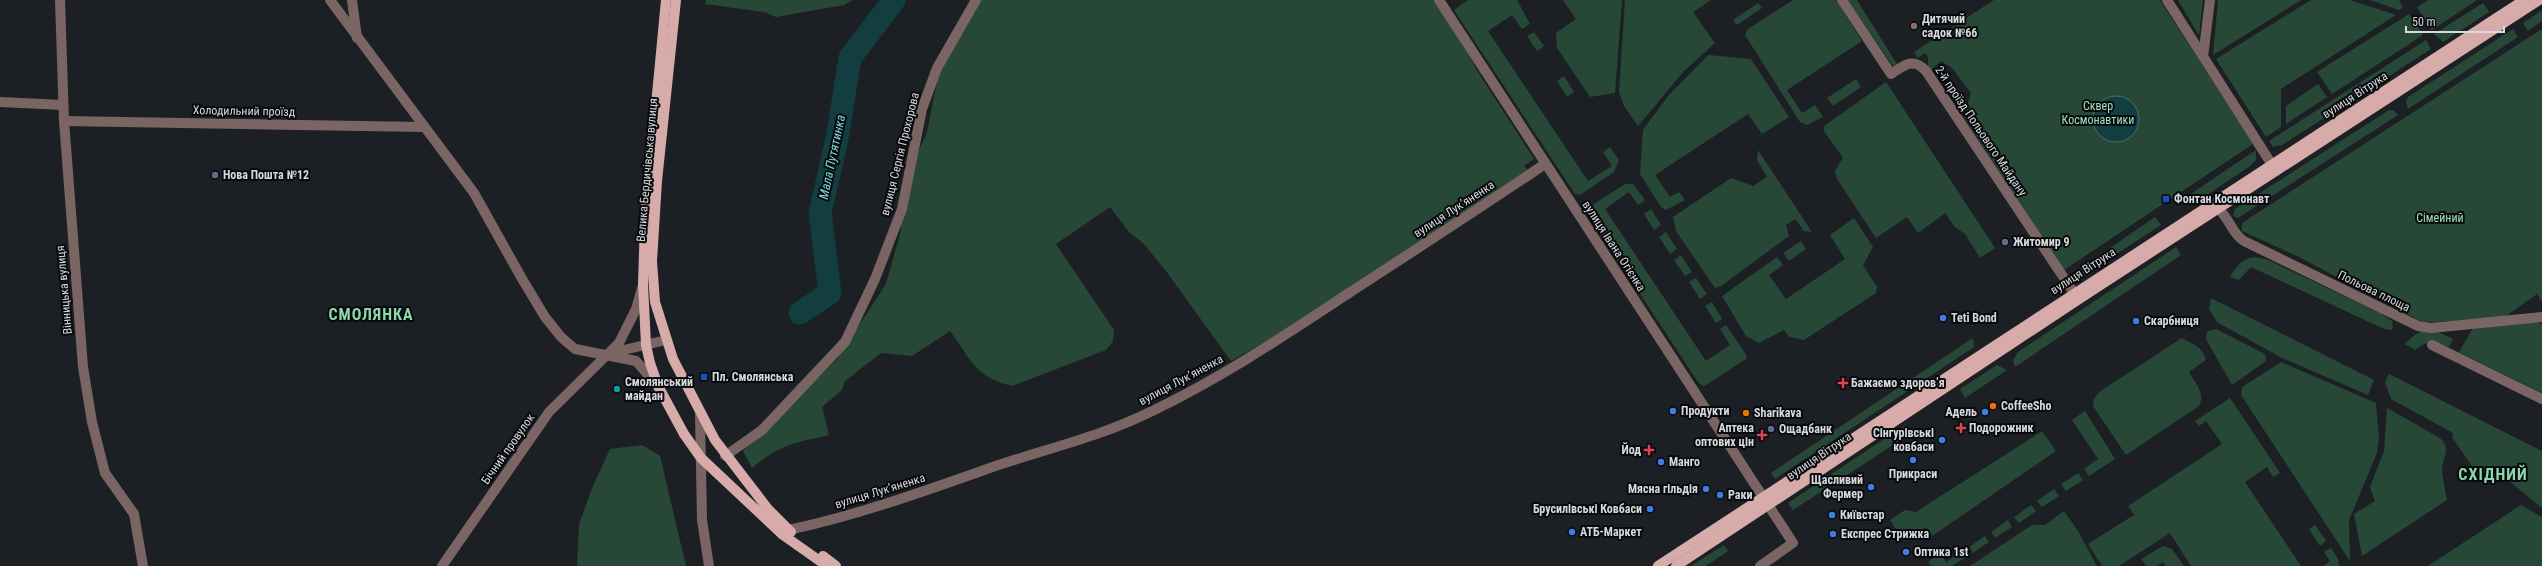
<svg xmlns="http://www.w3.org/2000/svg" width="2542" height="566" viewBox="0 0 2542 566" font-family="'Roboto Condensed',sans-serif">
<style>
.green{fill:#274837}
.water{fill:#123e40;stroke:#4d6d6f}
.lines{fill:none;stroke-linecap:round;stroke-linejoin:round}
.river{stroke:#123e40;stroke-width:23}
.minor{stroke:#7a6564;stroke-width:10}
.major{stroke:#d6aba9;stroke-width:10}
.education-dot{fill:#8d6e63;stroke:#08090c;stroke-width:1.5}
.service-dot{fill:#5c6f8a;stroke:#08090c;stroke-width:1.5}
.transit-dot{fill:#1a4fb4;stroke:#08090c;stroke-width:1.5}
.shop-dot{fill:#3f7fe0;stroke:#08090c;stroke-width:1.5}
.health-dot{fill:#e0444e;stroke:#08090c;stroke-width:1.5}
.culture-dot{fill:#0f9aa8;stroke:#08090c;stroke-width:1.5}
.food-dot{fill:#e8710a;stroke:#08090c;stroke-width:1.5}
.labels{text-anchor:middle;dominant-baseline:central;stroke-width:4;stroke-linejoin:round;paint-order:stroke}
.poi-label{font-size:12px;font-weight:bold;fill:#d7dadd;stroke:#08090c;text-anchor:start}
.street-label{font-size:12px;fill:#d7dadd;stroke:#08090c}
.park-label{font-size:12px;fill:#9ee4bd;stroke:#08090c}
.water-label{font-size:13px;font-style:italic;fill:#7fdcdf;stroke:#08090c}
.district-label{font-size:16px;font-weight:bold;letter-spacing:1px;fill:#8ed9ab;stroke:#08090c}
</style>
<rect width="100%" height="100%" fill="#1c2025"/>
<g class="green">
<polygon points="706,0 853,0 844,5 776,17 764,12 705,4"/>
<path d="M 977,0 L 1434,0 L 1464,44 L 1476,69 L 1534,159 L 1524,166 L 1528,170 L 1293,326 L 1231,361 L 1166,271 L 1143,243 L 1129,232 L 1110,207 L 1056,244 L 1114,330 L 1113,341 L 1106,350 L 1012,386 C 973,376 971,359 950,331 L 912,356 L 881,353 L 845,381 L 842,390 L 822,407 L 829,435 C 795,443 780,444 752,468 L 743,451 L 837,359 L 886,284 L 900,234 L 908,176 L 927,132 L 939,72 Z"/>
<polygon points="1468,0 1517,0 1530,24 1522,29 1512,15 1488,31 1588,181 1612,166 1603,152 1610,147 1619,160 1614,172 1580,195 1575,194 1454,10"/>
<polygon points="1563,0 1622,0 1615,93 1590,97 1557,48 1556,33 1576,19"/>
<polygon points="1625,0 1711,0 1693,12 1715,43 1684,71 1638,126 1624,106 1619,92"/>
<polygon points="1793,0 1836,0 1862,41 1787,90 1802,113 1815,105 1823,117 1807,125 1800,122 1745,35 1748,29"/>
<polygon points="1848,0 1857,0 1897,64 1893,66 1890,62"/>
<polygon points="1994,0 2160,0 2253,144 2064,270 1964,117 1971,93 1952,68 1941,61 1931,70 1928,66 1928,57 1925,53 1918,58 1914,52"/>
<polygon points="2178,0 2203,0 2199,35 2198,34"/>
<polygon points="2218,0 2301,0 2213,55"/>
<polygon points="2311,0 2350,0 2396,15 2281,89 2281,127 2266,137 2216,59"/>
<polygon points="2370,0 2399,0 2403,7 2399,10"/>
<polygon points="2428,0 2477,0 2432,30 2417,7"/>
<polygon points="1758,3 1762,8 1737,25 1733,20"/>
<polygon points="2483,3 2489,12 2443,42 2434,34"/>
<polygon points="2542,10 2542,21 2528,31 2523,23"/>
<polygon points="2409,14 2423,35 2332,94 2317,72"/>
<polygon points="2513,29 2518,37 2408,109 2406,102 2408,97"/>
<polygon points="2542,29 2542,302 2537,294 2506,316 2499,318 2433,322 2420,321 2297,256 2242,231 2242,223"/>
<polygon points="1534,32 1544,46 1537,51 1527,36"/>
<polygon points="2426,40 2431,49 2282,145 2273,147 2269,141"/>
<polygon points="1708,55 1751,59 1789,117 1762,134 1748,114 1655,175 1670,197 1679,192 1685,200 1666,210 1661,207 1640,174 1643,130 1668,96"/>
<polygon points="1564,76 1574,92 1567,97 1557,81"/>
<polygon points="1856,79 1861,87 1833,106 1827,98"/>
<polygon points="1886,82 1995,248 1980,258 1965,234 1955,227 1945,213 1918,233 1907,217 1876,238 1837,179 1835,171 1843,158 1824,131 1824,126"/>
<polygon points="2318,84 2327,97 2286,124 2286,106"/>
<polygon points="2389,110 2393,110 2398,115 2238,218 2233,216 2235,209"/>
<polygon points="1758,150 1812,232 1804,231 1795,219 1786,225 1789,236 1721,286 1715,288 1676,231 1673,217 1731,178 1753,186 1767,177 1757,160"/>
<polygon points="2256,150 2256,160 2250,166 2195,203 2189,195"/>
<polygon points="1625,184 1633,184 1645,200 1638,205 1629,192 1605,209 1706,361 1730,345 1720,329 1726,325 1747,356 1746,359 1706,385 1703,386 1698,382 1585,210"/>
<polygon points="1651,209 1661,225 1654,230 1644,214"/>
<polygon points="2155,217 2161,225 2078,279 2069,276"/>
<polygon points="1854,218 1873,247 1863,265 1877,287 1876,293 1804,340 1789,337 1784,330 1759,343 1746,336 1722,296 1777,257 1783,265 1769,275 1786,299 1845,259 1830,235"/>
<polygon points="1666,232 1677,249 1670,254 1659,237"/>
<polygon points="1801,241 1806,249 1789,261 1783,253"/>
<polygon points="2176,247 2181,255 2015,367 2013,360 2018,352"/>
<polygon points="1681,255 1692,272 1685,276 1674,260"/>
<path d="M 2254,257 L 2266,259 L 2380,313 L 2392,321 L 2393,328 L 2391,330 L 2384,329 L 2251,267 L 2239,280 L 2230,277 C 2236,266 2242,259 2254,257 Z"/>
<polygon points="1696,278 1707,294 1700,299 1689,282"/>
<polygon points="2211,298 2374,380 2368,395 2280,357 2217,322 2209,309"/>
<polygon points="1712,302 1722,319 1716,323 1705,306"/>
<polygon points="2535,322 2542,324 2542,393 2459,352 2473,328"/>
<polygon points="2216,329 2265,354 2266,361 2232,385 2206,339 2207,331"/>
<path d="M 2422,331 L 2436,331 L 2453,339 L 2449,347 C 2436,341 2426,340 2415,350 L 2405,344 L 2413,336 Z"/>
<polygon points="1973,338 1974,347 1775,479 1771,473"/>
<path d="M 2182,338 C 2193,344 2203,347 2206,360 L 2189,372 C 2195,383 2206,394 2199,406 L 2126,455 L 2093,406 L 2094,399 L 2099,392 Z"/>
<polygon points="2281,362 2376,403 2379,438 2377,453 2349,520 2350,561 2241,395 2242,387"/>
<polygon points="1997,365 2007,370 1965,398 1960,389"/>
<polygon points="2389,374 2542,451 2542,508 2502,475 2495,476 2484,484 2452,437 2453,433 2391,399 2385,382"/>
<polygon points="2230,398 2280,473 2273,477 2267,467 2245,482 2301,566 2191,566 2170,533 2119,566 2102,566 2088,544 2134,515 2128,506 2222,444 2206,421 2199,426 2195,421"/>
<path d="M 2387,408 L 2440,438 C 2452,448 2442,458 2442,471 C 2443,480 2445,490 2447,500 L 2362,556 L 2354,514 L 2375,501 L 2370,487 L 2384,451 Z"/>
<polygon points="2085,411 2115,459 2089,476 2084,469 2098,459 2072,420"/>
<polygon points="1905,425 1910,434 1793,510 1788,503"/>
<polygon points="2042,431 2056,451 1932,536 1926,527 1904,541 1890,520 1905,510 1916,512"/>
<polygon points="642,445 660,456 686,566 577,566 579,525 592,488 610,449"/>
<polygon points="2078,473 2083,480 2066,491 2061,484"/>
<polygon points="2054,489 2059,496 2042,507 2037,501"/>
<polygon points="2031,505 2036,511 2019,523 2014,517"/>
<polygon points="2521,505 2542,517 2542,566 2428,566"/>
<polygon points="2064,511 2078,531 2097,566 1970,566 2032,525 2045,525"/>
<polygon points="2008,520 2012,527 1995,538 1991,532"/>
<polygon points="2315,525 2326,541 2320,546 2309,529"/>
<polygon points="1985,536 1989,542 1973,553 1969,547"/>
<polygon points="1724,545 1728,551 1706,566 1691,566"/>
<polygon points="2163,546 2172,549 2184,566 2166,566 2163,562 2157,566 2146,566 2141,559"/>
<polygon points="2331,548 2338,559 2339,566 2323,566 2330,561 2324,552"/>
<polygon points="1962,551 1966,557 1952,566 1931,566 1928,562 1940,553 1946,562"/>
</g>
<circle class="water" cx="2116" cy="119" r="23"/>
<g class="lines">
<polyline class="river" points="800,313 830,293 820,213 837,139 850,58 894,0"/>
<g class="minor">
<polyline points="60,0 64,121 83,367 92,422 105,473 134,514 143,566"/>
<polyline points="330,0 474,193 521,277 545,317 561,337 575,349 636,361 657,385"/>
<polyline points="352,0 357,38"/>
<polyline points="1439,0 1793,543 1760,566"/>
<path d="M 1842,0 L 1891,74 C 1905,65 1913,57 1926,71 L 2074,293"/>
<polyline points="2167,0 2276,171"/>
<polyline points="2203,57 2210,0"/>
<polyline points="0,102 63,105"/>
<polyline points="64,121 423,127"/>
<path d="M 2218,209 C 2230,218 2231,233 2244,241 L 2418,326 L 2431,328 L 2542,317"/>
<polyline points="2432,345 2542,399"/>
<polyline points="611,353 666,340"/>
<polyline points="700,414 702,520 709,566"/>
<polyline points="725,456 762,430 845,342 875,279 902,209 922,109 937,68 976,0"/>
<path d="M 788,530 C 855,516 922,492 987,469 C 1041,450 1097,438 1148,413 C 1218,380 1284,336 1349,293 C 1415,250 1480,208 1545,164"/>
<polyline points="442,566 549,412 619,343 636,309 642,288"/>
</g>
<g class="major">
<polyline points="666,0 645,220 643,284 646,345 650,363 658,386 684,434 701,458 783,535 827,566"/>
<polyline points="676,0 657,181 652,261 655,302 673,359 715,440 768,509 791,532"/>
<polyline points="823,556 836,566"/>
<polyline points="1658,566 2524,0"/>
<polyline points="1676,566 2079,299 2539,0"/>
</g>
</g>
<circle class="education-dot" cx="1914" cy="26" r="4"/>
<g class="service-dot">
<circle cx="215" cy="175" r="4"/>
<circle cx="2005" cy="242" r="4"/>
<circle cx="1771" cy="429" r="4"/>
</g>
<g class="transit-dot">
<rect x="2162" y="195" width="8" height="8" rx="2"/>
<rect x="700" y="373" width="8" height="8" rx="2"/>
</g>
<g class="shop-dot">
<circle cx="1943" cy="318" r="4"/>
<circle cx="2136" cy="321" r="4"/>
<circle cx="1673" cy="411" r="4"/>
<circle cx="1985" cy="412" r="4"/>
<circle cx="1942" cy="440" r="4"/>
<circle cx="1913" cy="460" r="4"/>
<circle cx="1661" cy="462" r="4"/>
<circle cx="1871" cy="487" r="4"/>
<circle cx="1706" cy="489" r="4"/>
<circle cx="1720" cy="495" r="4"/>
<circle cx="1650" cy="509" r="4"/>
<circle cx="1832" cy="515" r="4"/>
<circle cx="1572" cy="532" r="4"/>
<circle cx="1833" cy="534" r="4"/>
<circle cx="1906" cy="552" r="4"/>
</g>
<g class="health-dot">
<path d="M1841 377h4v4h4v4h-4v4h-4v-4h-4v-4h4z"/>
<path d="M1959 422h4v4h4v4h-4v4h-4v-4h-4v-4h4z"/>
<path d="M1760 429h4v4h4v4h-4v4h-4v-4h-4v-4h4z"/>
<path d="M1647 444h4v4h4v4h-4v4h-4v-4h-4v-4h4z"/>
</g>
<circle class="culture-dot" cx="617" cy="389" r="4"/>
<g class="food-dot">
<circle cx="1993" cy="406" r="4"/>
<circle cx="1746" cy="413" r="4"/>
</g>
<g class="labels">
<g class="poi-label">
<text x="1922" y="19">Дитячий<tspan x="1922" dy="14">садок №66</tspan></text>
<text x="223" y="175">Нова Пошта №12</text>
<text x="2174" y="199">Фонтан Космонавт</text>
<text x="2013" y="242">Житомир 9</text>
<text x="1951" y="318">Teti Bond</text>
<text x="2144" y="321">Скарбниця</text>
<text x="712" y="377">Пл. Смолянська</text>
<text x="625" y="382">Смолянський<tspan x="625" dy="14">майдан</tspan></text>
<text x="1851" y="383">Бажаємо здоровʼя</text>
<text x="2001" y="406">CoffeeSho</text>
<text x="1681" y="411">Продукти</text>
<text x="1977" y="412" text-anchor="end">Адель</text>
<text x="1754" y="413">Sharikava</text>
<text x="1754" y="428" text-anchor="end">Аптека<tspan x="1754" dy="14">оптових цін</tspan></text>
<text x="1969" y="428">Подорожник</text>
<text x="1779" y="429">Ощадбанк</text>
<text x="1934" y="433" text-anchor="end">Сінгурівські<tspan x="1934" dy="14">ковбаси</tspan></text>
<text x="1641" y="450" text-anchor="end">Йод</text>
<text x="1669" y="462">Манго</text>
<text x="1913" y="474" text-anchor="middle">Прикраси</text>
<text x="1863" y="480" text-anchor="end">Щасливий<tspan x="1863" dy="14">Фермер</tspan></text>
<text x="1698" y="489" text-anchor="end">Мясна гільдія</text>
<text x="1728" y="495">Раки</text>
<text x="1642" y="509" text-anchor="end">Брусилівські Ковбаси</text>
<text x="1840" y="515">Київстар</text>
<text x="1580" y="532">АТБ-Маркет</text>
<text x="1841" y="534">Експрес Стрижка</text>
<text x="1914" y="552">Оптика 1st</text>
</g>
<g class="street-label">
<text transform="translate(2355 95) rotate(-33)">вулиця Вітрука</text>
<text transform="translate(244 111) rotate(1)">Холодильний проїзд</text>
<text transform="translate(1981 131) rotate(56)">2-й проїзд Польового Майдану</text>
<text transform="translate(900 154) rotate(-76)">вулиця Сергія Прохорова</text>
<text transform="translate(647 170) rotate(-85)">Велика Бердичівська вулиця</text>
<text transform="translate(1454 209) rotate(-33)">вулиця Лукʼяненка</text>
<text transform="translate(1614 246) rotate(57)">вулиця Івана Огієнка</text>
<text transform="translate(2083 271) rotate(-33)">вулиця Вітрука</text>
<text transform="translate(64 290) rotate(-95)">Вінницька вулиця</text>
<text transform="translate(2374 291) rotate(26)">Польова площа</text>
<text transform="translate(1181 380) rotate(-28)">вулиця Лукʼяненка</text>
<text transform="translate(508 449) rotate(-55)">Бічний провулок</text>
<text transform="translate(1819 456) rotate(-34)">вулиця Вітрука</text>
<text transform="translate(880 491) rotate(-17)">вулиця Лукʼяненка</text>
</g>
<g class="park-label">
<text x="2098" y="106">Сквер<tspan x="2098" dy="14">Космонавтики</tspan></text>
<text x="2440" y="218">Сімейний</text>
</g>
<g class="water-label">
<text transform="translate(832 157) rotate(-78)">Мала Путятинка</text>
</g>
<g class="district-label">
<text x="371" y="314">СМОЛЯНКА</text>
<text x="2493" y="474">СХІДНИЙ</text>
</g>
</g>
<path d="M2406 26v6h98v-6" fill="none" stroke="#d7dadd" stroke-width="2"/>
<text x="2412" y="26" font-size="12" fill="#d7dadd" stroke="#08090c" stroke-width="3" paint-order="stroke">50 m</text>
</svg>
